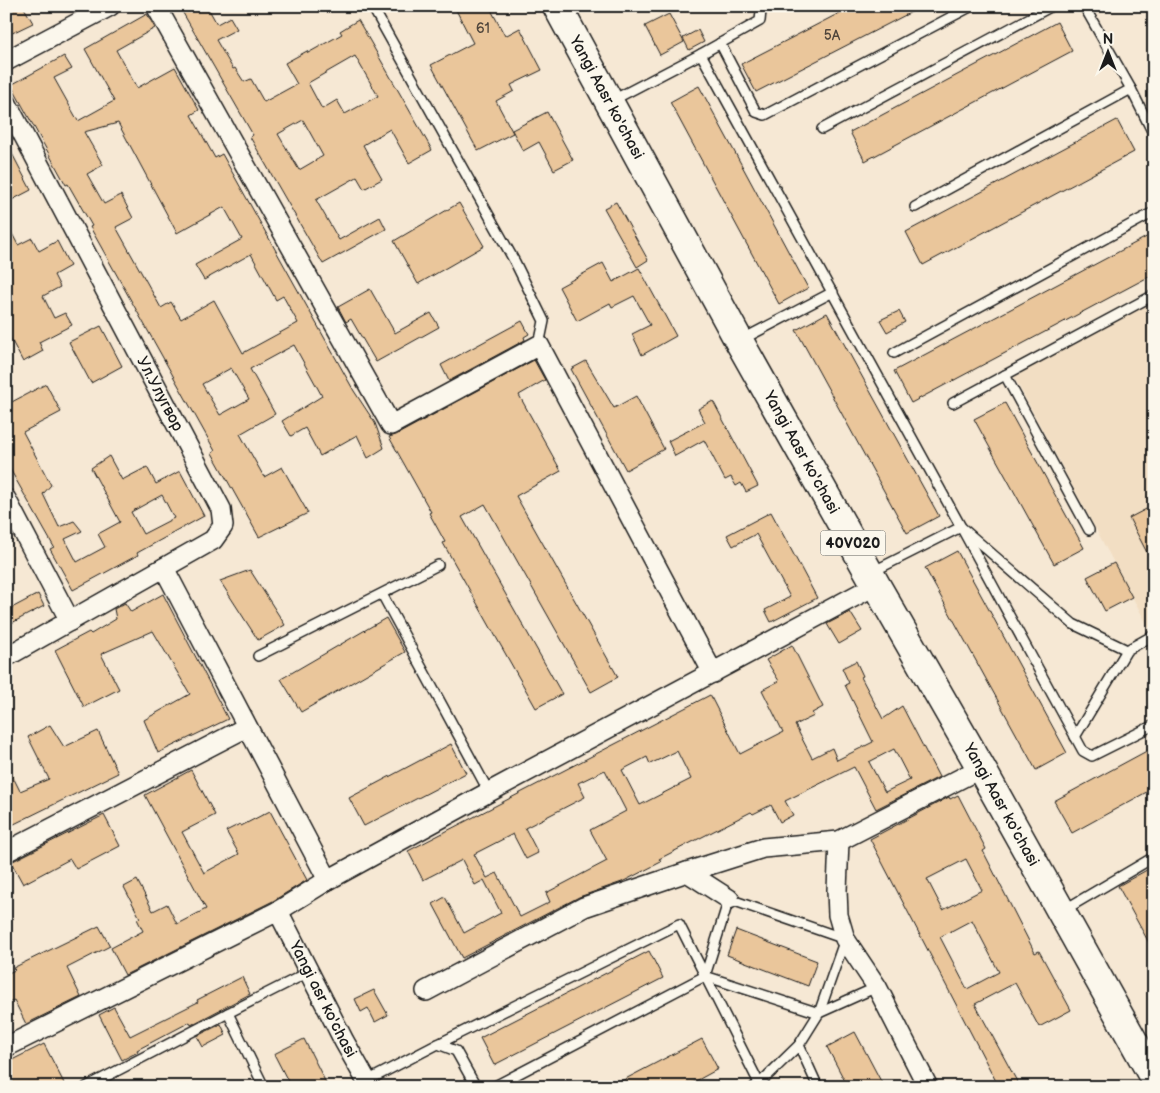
<svg xmlns="http://www.w3.org/2000/svg" width="1160" height="1093" viewBox="0 0 1160 1093" font-family="'Balsamiq Sans',sans-serif">
<style>
.built{fill:#f2dec3}
.building{fill:#eac69b;stroke:#1c1c1c;fill-rule:evenodd}
.lines{fill:none;stroke-linecap:round;stroke-linejoin:round}
.service-casing{stroke:#1c1c1c;stroke-width:12}
.minor-casing{stroke:#1c1c1c;stroke-width:22}
.primary-casing{stroke:#1c1c1c;stroke-width:31}
.service{stroke:#fbf7ec;stroke-width:9}
.minor{stroke:#fbf7ec;stroke-width:19}
.primary{stroke:#fbf7ec;stroke-width:28}
.labels{text-anchor:middle;dominant-baseline:central;stroke-width:4;stroke-linejoin:round;paint-order:stroke}
.number-label{font-size:14px;fill:#50463c}
.shield{fill:#fbf7ec;stroke:#5f5e5a;stroke-width:1}
.shield-label{font-size:15px;font-weight:bold;fill:#1c1c1c}
.street-label{font-size:16px;fill:#1c1c1c;stroke:#fbf7ec}
</style>
<rect width="100%" height="100%" fill="#f6e8d4"/>
<filter id="ink" filterUnits="userSpaceOnUse"><feTurbulence type="fractalNoise" baseFrequency=".02" numOctaves="2"/><feDisplacementMap in="SourceGraphic" scale="10" xChannelSelector="R" yChannelSelector="G"/><feConvolveMatrix kernelMatrix="1 2 1 2 8 2 1 2 1" color-interpolation-filters="sRGB"/></filter>
<g filter="url(#ink)">
<polygon class="built" points="1154,297 1154,625 1149,628 1012,373"/>
<g class="building">
<polygon points="6,6 23,6 33,23 6,36"/>
<path d="M 179,6 L 207,6 L 217,24 L 230,17 L 237,29 L 216,40 L 233,69 L 235,68 L 244,82 L 251,79 L 264,102 L 297,84 L 285,63 L 307,51 L 308,53 L 342,34 L 340,31 L 358,20 L 432,150 L 409,163 L 390,129 L 363,145 L 382,179 L 364,189 L 357,177 L 316,200 L 339,240 L 380,217 L 386,229 L 323,264 L 250,137 L 253,135 ZM 355,56 L 378,96 L 345,114 L 337,100 L 322,109 L 308,83 ZM 303,120 L 323,156 L 299,170 L 278,134 Z"/>
<polygon points="454,6 489,6 505,36 520,28 542,70 511,85 514,91 496,101 513,133 478,151 431,65 473,43"/>
<polygon points="853,6 923,6 756,92 741,64"/>
<path d="M 147,14 L 155,28 L 116,50 L 137,88 L 175,67 L 199,110 L 191,115 L 215,158 L 222,154 L 354,391 L 375,423 L 384,448 L 368,458 L 357,435 L 320,456 L 305,428 L 291,436 L 282,421 L 322,396 L 294,345 L 250,369 L 275,414 L 240,434 L 264,477 L 282,467 L 308,513 L 259,537 L 212,453 L 215,451 L 90,227 L 92,226 L 68,184 L 66,185 L 11,85 L 64,56 L 72,69 L 54,78 L 78,121 L 114,101 L 85,49 ZM 118,123 L 177,233 L 224,207 L 242,239 L 195,265 L 204,280 L 251,254 L 276,300 L 283,296 L 298,323 L 243,353 L 214,300 L 181,319 L 171,302 L 161,308 L 116,227 L 133,218 L 121,195 L 104,204 L 87,174 L 103,165 L 84,132 ZM 231,368 L 249,399 L 220,415 L 202,384 Z"/>
<polygon points="669,14 684,42 660,55 645,26"/>
<polygon points="1057,22 1072,51 865,161 850,132"/>
<polygon points="698,30 704,42 689,50 683,38"/>
<polygon points="699,86 808,288 779,304 670,102"/>
<polygon points="547,112 573,160 554,170 539,142 523,151 512,130"/>
<polygon points="1117,120 1134,152 923,265 906,232"/>
<polygon points="6,142 31,190 6,203"/>
<polygon points="616,202 648,260 637,267 604,208"/>
<polygon points="459,203 484,246 418,284 394,241"/>
<polygon points="6,222 18,245 32,238 39,251 57,241 70,266 54,275 60,287 43,296 54,318 65,313 72,325 39,342 43,351 23,362 6,330"/>
<polygon points="1154,233 1154,274 911,403 894,371"/>
<polygon points="603,263 613,282 639,268 676,336 642,355 632,334 650,325 634,296 612,307 610,303 577,321 559,287"/>
<polygon points="370,289 395,333 431,313 439,327 376,362 351,319 346,322 338,307"/>
<polygon points="899,311 905,322 887,332 880,320"/>
<polygon points="827,313 939,516 907,533 796,330"/>
<polygon points="522,321 529,334 524,337 525,340 449,381 441,365"/>
<polygon points="101,326 122,366 91,383 69,342"/>
<polygon points="534,360 545,380 519,395 561,471 516,496 618,677 591,692 485,504 462,517 562,694 536,708 443,543 445,542 429,513 431,512 389,437 396,435"/>
<polygon points="586,361 614,408 636,396 664,449 626,470 571,369"/>
<path d="M 46,384 L 61,412 L 23,432 L 51,485 L 43,494 L 59,527 L 74,521 L 82,531 L 65,539 L 77,562 L 105,547 L 98,534 L 120,522 L 91,468 L 109,456 L 122,480 L 147,467 L 156,484 L 180,471 L 204,516 L 137,553 L 138,555 L 73,590 L 50,549 L 54,547 L 6,462 L 6,405 ZM 162,495 L 174,518 L 143,534 L 131,512 Z"/>
<polygon points="713,401 758,486 746,492 741,483 736,486 731,477 725,480 704,440 675,456 668,441 705,422 698,409"/>
<polygon points="1005,403 1084,548 1054,564 974,419"/>
<polygon points="1154,505 1154,566 1129,518"/>
<polygon points="771,512 817,598 771,622 765,610 790,597 756,534 733,546 727,535"/>
<polygon points="957,551 1067,753 1036,770 925,568"/>
<polygon points="1114,563 1132,597 1105,611 1087,577"/>
<polygon points="250,570 285,625 258,640 220,581"/>
<polygon points="38,594 44,606 6,626 6,611"/>
<polygon points="163,594 228,719 158,753 144,720 190,694 153,631 101,654 119,689 84,707 55,650 89,632 91,634 116,619 114,609 125,603 131,612"/>
<polygon points="850,612 862,631 839,644 827,624"/>
<polygon points="386,618 405,652 301,712 281,679"/>
<path d="M 792,645 L 823,707 L 812,713 L 814,716 L 795,725 L 812,758 L 832,748 L 837,760 L 873,742 L 845,685 L 849,683 L 842,668 L 856,661 L 863,676 L 861,677 L 883,719 L 902,706 L 939,777 L 876,809 L 854,767 L 785,801 L 793,815 L 780,822 L 771,805 L 753,814 L 751,812 L 659,859 L 661,862 L 622,882 L 579,897 L 462,958 L 433,904 L 445,897 L 464,933 L 501,913 L 484,880 L 475,885 L 462,860 L 423,880 L 408,851 L 710,695 L 740,754 L 783,732 L 762,690 L 779,681 L 766,660 ZM 894,749 L 910,780 L 885,792 L 869,762 ZM 677,751 L 691,779 L 640,805 L 622,770 L 647,757 L 650,764 ZM 605,770 L 626,811 L 590,830 L 607,861 L 546,893 L 550,902 L 520,917 L 497,873 L 487,878 L 474,854 L 513,834 L 526,859 L 538,853 L 525,828 L 585,797 L 578,783 Z"/>
<polygon points="50,725 64,747 98,731 118,773 6,828 6,763 20,791 49,779 28,737"/>
<polygon points="451,744 466,773 364,826 349,798"/>
<polygon points="1154,747 1154,788 1072,833 1054,801"/>
<polygon points="191,770 215,815 182,832 204,873 239,854 226,831 240,824 241,826 270,811 307,880 273,901 125,975 111,948 143,931 137,919 140,918 124,887 137,880 153,911 167,904 177,924 206,909 145,795"/>
<path d="M 958,795 L 986,849 L 983,851 L 1035,953 L 1039,951 L 1071,1010 L 1039,1027 L 1015,983 L 975,1004 L 1020,1087 L 999,1087 L 870,839 L 949,797 L 950,799 ZM 966,859 L 982,890 L 943,910 L 927,879 ZM 972,920 L 999,972 L 967,989 L 940,937 Z"/>
<polygon points="104,815 120,846 76,869 70,859 23,884 11,862"/>
<polygon points="1154,866 1154,952 1118,886"/>
<polygon points="99,926 110,946 67,968 81,997 26,1024 14,1000 6,1004 6,974 15,970 13,968"/>
<polygon points="736,930 817,961 808,986 727,955"/>
<polygon points="649,951 663,978 494,1065 480,1038"/>
<polygon points="242,977 250,994 191,1025 190,1022 137,1050 138,1052 122,1060 99,1015 114,1007 130,1036 198,1002 197,1000"/>
<polygon points="374,990 388,1015 375,1022 368,1008 361,1012 355,999"/>
<polygon points="221,1024 226,1035 203,1047 197,1036"/>
<polygon points="855,1032 884,1087 848,1087 827,1047"/>
<polygon points="304,1039 328,1087 291,1087 274,1054"/>
<polygon points="702,1039 718,1069 685,1087 610,1087"/>
<polygon points="44,1044 66,1087 6,1087 6,1063"/>
</g>
<g class="lines">
<g class="service-casing">
<g id="service">
<polyline points="372,6 515,262 544,321 539,345"/>
<polyline points="1084,6 1131,89 1154,135"/>
<polyline points="720,43 756,112 765,115 972,6"/>
<polyline points="701,54 760,21 761,11 758,6"/>
<polyline points="611,101 701,54 961,527 1073,624 1127,650"/>
<polyline points="822,129 1052,6"/>
<polyline points="915,207 1131,89"/>
<polyline points="741,340 833,292"/>
<polyline points="894,353 1154,212"/>
<polyline points="1005,375 1089,530"/>
<polyline points="953,403 1154,295"/>
<polyline points="872,572 961,527 1083,751 1092,756 1154,725"/>
<polyline points="382,594 489,792"/>
<polyline points="258,656 438,565"/>
<polyline points="1075,737 1127,650 1154,635"/>
<polyline points="1064,910 1154,857"/>
<polyline points="438,1044 679,924 761,1087"/>
<polyline points="799,1045 818,1087"/>
<polyline points="367,1081 438,1044 456,1051 476,1087"/>
<polyline points="86,1087 228,1013"/>
<polyline points="264,1087 228,1013 309,972"/>
<polyline points="493,1087 705,976 819,1013 845,939 729,899 705,976"/>
<polyline points="754,1087 759,1084 799,1045 819,1013 877,987"/>
</g>
</g>
<g class="minor-casing">
<g id="minor">
<polyline points="156,6 391,425 539,345 713,673"/>
<polyline points="6,61 110,6"/>
<path id="s1" d="M 6,102 L 221,509 L 223,526 L 213,540 L 6,657"/>
<polyline points="6,499 70,621"/>
<polyline points="164,568 328,880"/>
<polyline points="839,841 837,890 838,915 845,939 877,987 928,1087"/>
<polyline points="6,852 247,727"/>
<polyline points="687,872 729,899"/>
<path id="s2" d="M 278,911 L 344,1041 L 370,1087"/>
<polyline points="426,991 584,907 687,872 763,848 839,841 981,768"/>
<polyline points="6,1047 278,911 328,880 489,792 876,585"/>
</g>
</g>
<g class="primary-casing">
<g id="primary">
<path id="s3" d="M 557,6 L 739,341 L 876,585 L 981,768 L 1154,1078"/>
</g>
</g>
<use href="#service" class="service"/>
<use href="#minor" class="minor"/>
<use href="#primary" class="primary"/>
</g>
</g>
<g class="labels">
<g class="number-label">
<text x="483" y="28">61</text>
<text x="832" y="35">5A</text>
</g>
<rect class="shield" x="820.5" y="530.5" width="65" height="25" rx="4"/>
<g class="shield-label">
<text x="853" y="543">40V020</text>
</g>
<g class="street-label">
<text stroke="none"><textPath href="#s3" startOffset="104">Yangi Aasr ko'chasi</textPath></text>
<text stroke="none"><textPath href="#s1" startOffset="330">Ул.Улугвор</textPath></text>
<text stroke="none"><textPath href="#s3" startOffset="509">Yangi Aasr ko'chasi</textPath></text>
<text stroke="none"><textPath href="#s3" startOffset="914">Yangi Aasr ko'chasi</textPath></text>
<text stroke="none"><textPath href="#s2" startOffset="99">Yangi asr ko'chasi</textPath></text>
</g>
</g>
<rect width="1160" height="1093" fill="none" stroke="#fbf7ec" stroke-width="25"/>
<rect x="12" y="12" width="1135" height="1068" fill="none" stroke="#1c1c1c" stroke-width="2" filter="url(#ink)"/>
<g transform="translate(1108 52)" stroke="#fbf7ec" stroke-width="4" paint-order="stroke">
<path d="M0-4L9 19L0 12L-9 19Z" fill="#1c1c1c"/>
<text y="-8" font-size="14" font-weight="bold" text-anchor="middle" fill="#1c1c1c">N</text>
</g>
</svg>
